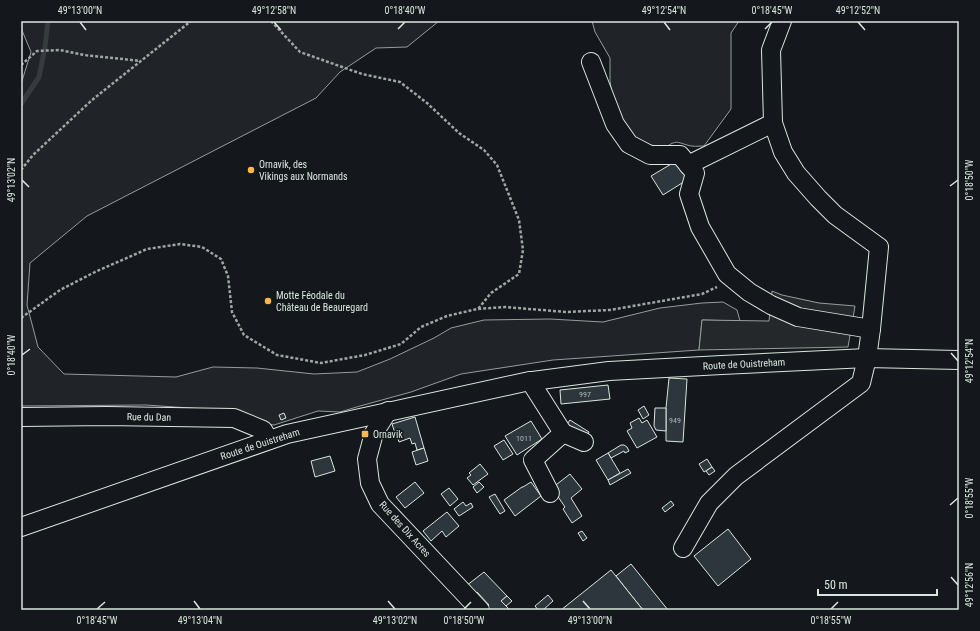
<svg xmlns="http://www.w3.org/2000/svg" width="980" height="631" viewBox="0 0 980 631" font-family="'Roboto Condensed',sans-serif">
<style>
.green{fill:#202428;stroke:#939e99}
.parking{fill:#24282b;stroke:#939e99}
.lines{fill:none;stroke-linecap:round;stroke-linejoin:round}
.stream{stroke:#363b3e;stroke-width:5}
.building{fill:#2c363c;stroke:#d8e6dc}
.minor-casing{stroke:#d8e6dc;stroke-width:20}
.path{stroke:#9da8a2;stroke-width:2.5;stroke-dasharray:3 2;stroke-linecap:butt}
.minor{stroke:#14181c;stroke-width:18}
.ticks{fill:none;stroke:#d8e6dc;stroke-width:1.5}
.poi-dot{fill:#ffb74d;stroke:#14181c;stroke-width:1.5}
.labels{text-anchor:middle;dominant-baseline:central;stroke-width:3;stroke-linejoin:round;paint-order:stroke}
.number-label{font-size:8px;fill:#adbab4}
.poi-label{font-size:10px;fill:#d8e6dc;stroke:#14181c;text-anchor:start}
.street-label{font-size:10px;fill:#d8e6dc;stroke:#14181c}
.neatline{fill:none;stroke:#d8e6dc;stroke-width:1.5}
.ticks-label{font-size:10px;text-anchor:middle;fill:#d8e6dc}
</style>
<rect width="100%" height="100%" fill="#14181c"/>
<g class="green">
<polygon points="21,21 439,21 407,47 376,48 340,72 316,98 87,216 30,263 27,305 38,347 64,374 176,377 213,367 257,368 314,374 357,372 390,359 434,338 451,328 484,320 550,319 603,322 660,308 702,303 723,302 737,310 740,321 702,320 699,350 553,360 461,374 411,392 360,406 340,412 318,411 274,425 266,424 233,411 146,405 21,406 21,84 31,52 21,28"/>
<path d="M 592,21 L 739,21 L 731,33 L 731,109 L 704,146 C 699,146 692,147 687,145 C 677,142 676,140 666,147 L 642,144 L 637,140 L 626,126 L 618,110 L 612,94 L 610,81 L 610,58 L 595,32 Z"/>
</g>
<polygon class="parking" points="772,291 782,295 819,303 855,306 848,347 699,350 702,320 769,321"/>
<g class="lines">
<polyline class="stream" points="21,104 39,77 45,47 48,21"/>
</g>
<g class="building">
<polygon points="678,160 690,178 663,195 651,176"/>
<polygon points="669,378 687,379 683,442 666,441 666,408"/>
<polygon points="608,385 610,399 561,404 560,390"/>
<polygon points="644,406 649,415 643,419 638,410"/>
<polygon points="655,408 666,408 666,431 656,430 654,426"/>
<polygon points="284,413 286,418 281,420 279,415"/>
<polygon points="415,417 424,448 417,450 415,443 412,444 410,438 399,442 396,433 395,433 392,424"/>
<polygon points="639,418 642,423 647,420 657,437 637,448 627,431 632,428 630,423"/>
<polygon points="570,420 589,432 586,439 565,427"/>
<polygon points="531,421 542,439 517,455 505,436"/>
<polygon points="504,440 513,454 503,460 494,446"/>
<polygon points="621,445 624,445 627,447 629,451 625,453 624,451 611,458 608,453"/>
<polygon points="424,448 428,461 416,465 412,452"/>
<polygon points="608,453 620,473 608,480 596,460"/>
<polygon points="330,456 335,471 315,477 311,461"/>
<polygon points="707,459 712,467 704,472 699,464"/>
<polygon points="480,464 488,474 473,485 467,478 471,475 469,473"/>
<polygon points="712,467 715,471 709,475 706,471"/>
<polygon points="628,469 631,473 610,485 608,480"/>
<polygon points="570,474 582,489 571,498 582,516 572,523 563,509 565,507 552,488"/>
<polygon points="415,482 424,493 405,508 396,497"/>
<polygon points="479,482 484,487 477,493 473,487"/>
<polygon points="531,482 541,496 515,516 504,500 522,487 523,487"/>
<polygon points="449,488 458,499 450,506 441,494"/>
<polygon points="495,494 505,511 500,514 489,497"/>
<polygon points="671,501 674,505 665,512 662,508"/>
<polygon points="463,502 466,506 471,503 473,507 459,516 454,509"/>
<polygon points="447,512 459,526 446,537 442,531 431,541 423,531"/>
<polygon points="728,529 751,559 718,586 694,556"/>
<polygon points="582,531 587,538 583,541 578,533"/>
<polygon points="631,564 668,610 643,610 616,576"/>
<polygon points="611,570 643,610 561,610"/>
<polygon points="484,572 507,596 501,601 510,610 484,610 489,605 477,592 474,595 466,586"/>
<polygon points="548,595 553,601 543,610 538,610 535,606"/>
<polygon points="507,596 512,601 506,606 501,601"/>
</g>
<g class="lines">
<g class="minor-casing">
<g id="minor">
<polyline points="591,62 615,124 629,144 650,155 680,155 695,173 689,194 700,227 727,274 749,292 771,305 798,317 871,329"/>
<polyline points="688,165 773,123"/>
<polyline points="530,381 563,433 533,460 550,493"/>
<polyline points="388,411 374,433 367,459 370,483 380,504 480,610"/>
<polyline points="21,417 107,416 234,418 263,430 269,440"/>
<polyline points="563,433 584,442"/>
<polyline points="21,527 287,434 525,382 609,371 722,365 867,358 959,360"/>
<polyline points="683,548 709,503 736,476 861,383 867,358 871,329 879,247 835,215 818,198 796,173 783,152 773,123 771,50 782,21"/>
</g>
</g>
<g class="path">
<polyline points="271,21 300,52 362,74 400,82 427,103 459,133 484,150 497,165 519,220 523,250 519,274 491,293 478,309"/>
<polyline points="21,65 37,51 60,50 84,55 141,61"/>
<polyline points="21,170 33,155 92,100 191,21"/>
<polyline points="21,318 60,290 95,272 147,249 180,244 202,247 221,259 228,276 232,312 244,335 277,355 321,363 365,355 401,344 421,327 447,316 477,309 505,307 566,312 610,310 702,294 717,287"/>
</g>
<use href="#minor" class="minor"/>
</g>
<path class="ticks" d="M 80,22 L 86,30M 274,22 L 281,30M 664,22 L 670,30M 858,22 L 865,30M 398,29 L 405,22M 765,29 L 772,22M 22,180 L 29,187M 950,186 L 958,180M 951,353 L 958,361M 22,355 L 30,349M 950,505 L 958,498M 951,577 L 958,585M 194,601 L 200,609M 388,601 L 395,609M 583,601 L 590,609M 97,609 L 105,602M 464,609 L 471,602M 831,609 L 838,602"/>
<g class="poi-dot">
<circle cx="251" cy="170" r="4"/>
<circle cx="268" cy="301" r="4"/>
<rect x="361" y="430" width="8" height="8" rx="2"/>
</g>
<g class="labels">
<g class="number-label">
<text x="585" y="394">997</text>
<text x="675" y="420">949</text>
<text x="524" y="438">1011</text>
</g>
<g class="poi-label">
<text x="259" y="164">Ornavik, des<tspan x="259" dy="12">Vikings aux Normands</tspan></text>
<text x="276" y="295">Motte Féodale du<tspan x="276" dy="12">Château de Beauregard</tspan></text>
<text x="373" y="434">Ornavik</text>
</g>
<g class="street-label">
<text transform="translate(744 364) rotate(-3)">Route de Ouistreham</text>
<text transform="translate(149 417) rotate(1)">Rue du Dan</text>
<text transform="translate(260 444) rotate(-18)">Route de Ouistreham</text>
<text transform="translate(405 529) rotate(48)">Rue des Dix Acres</text>
</g>
</g>
<rect width="980" height="631" fill="none" stroke="#14181c" stroke-width="44"/>
<path d="M818 589v6h119v-6" fill="none" stroke="#d8e6dc" stroke-width="2"/>
<text x="824" y="589" font-size="12" fill="#d8e6dc" stroke="#14181c" stroke-width="3" paint-order="stroke">50 m</text>
<rect x="22" y="22" width="936" height="587" class="neatline"/>
<g class="ticks-label">
<text x="80" y="14">49°13'00"N</text>
<text x="274" y="14">49°12'58"N</text>
<text x="405" y="14">0°18'40"W</text>
<text x="664" y="14">49°12'54"N</text>
<text x="772" y="14">0°18'45"W</text>
<text x="858" y="14">49°12'52"N</text>
<text transform="translate(969 180) rotate(-90)" y="4">0°18'50"W</text>
<text transform="translate(11 180) rotate(-90)" y="4">49°13'02"N</text>
<text transform="translate(11 355) rotate(-90)" y="4">0°18'40"W</text>
<text transform="translate(969 361) rotate(-90)" y="4">49°12'54"N</text>
<text transform="translate(969 498) rotate(-90)" y="4">0°18'55"W</text>
<text transform="translate(969 585) rotate(-90)" y="4">49°12'56"N</text>
<text x="97" y="624">0°18'45"W</text>
<text x="200" y="624">49°13'04"N</text>
<text x="395" y="624">49°13'02"N</text>
<text x="464" y="624">0°18'50"W</text>
<text x="590" y="624">49°13'00"N</text>
<text x="831" y="624">0°18'55"W</text>
</g>
</svg>
